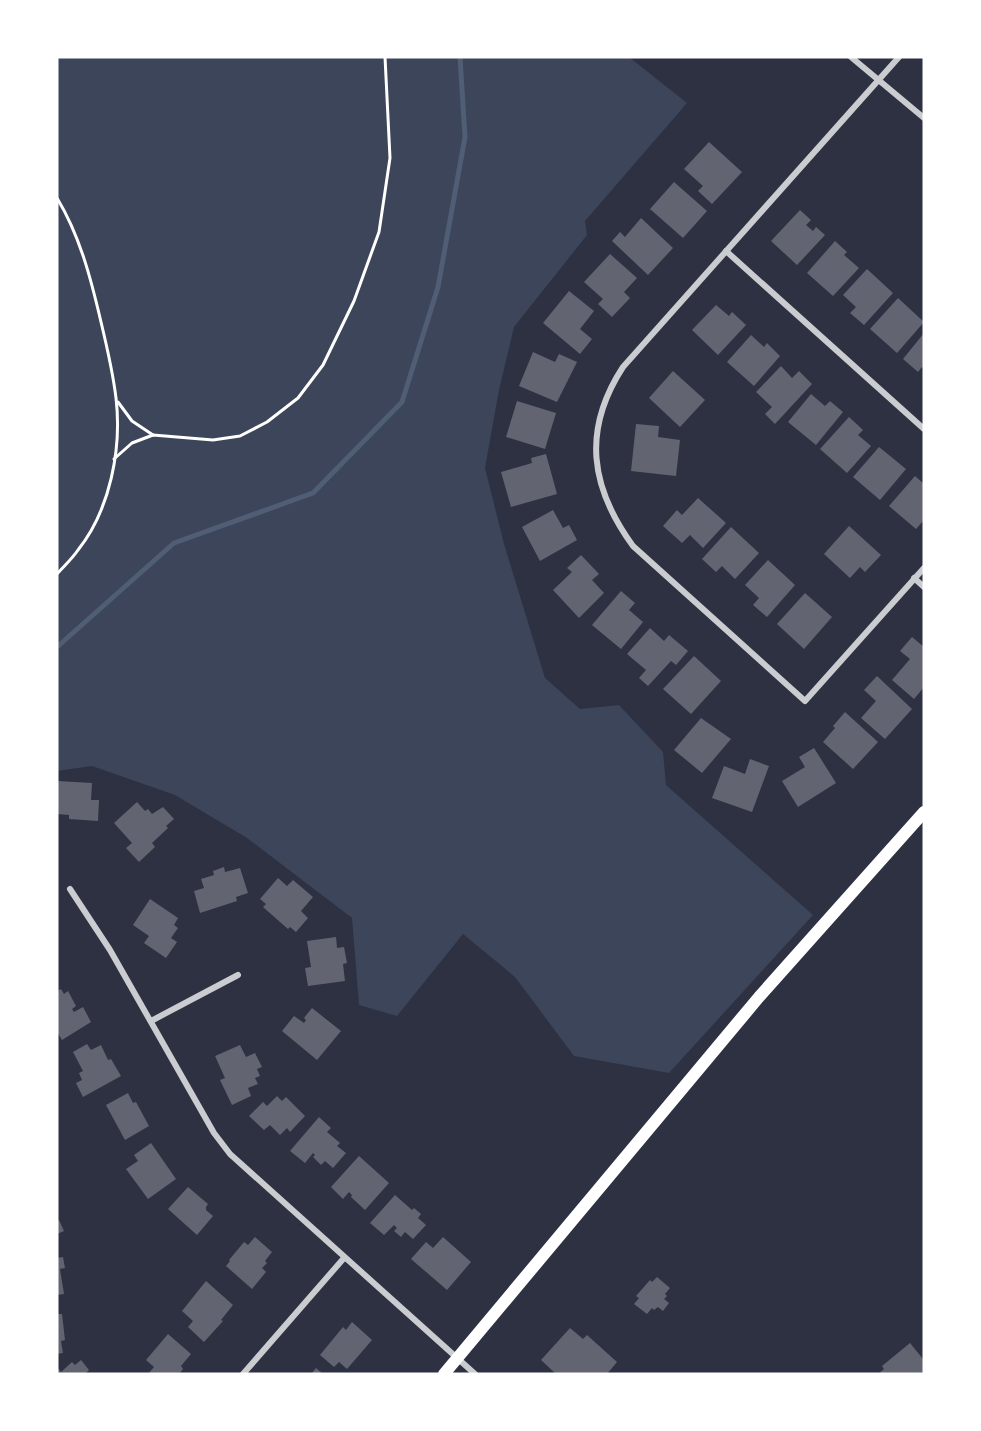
<svg xmlns="http://www.w3.org/2000/svg" width="981" height="1431" viewBox="0 0 981 1431" font-family="Overpass,sans-serif">
<style>
.green{fill:#3c4559}
.lines{fill:none;stroke-linecap:round;stroke-linejoin:round}
.stream{stroke:#4f5d75;stroke-width:5}
.building{fill:#626471}
.path{stroke:#fff;stroke-width:3}
.minor{stroke:#caccd0;stroke-width:6}
.secondary{stroke:#fff;stroke-width:12}
</style>
<rect width="100%" height="100%" fill="#2d3142"/>
<polygon class="green" points="57,57 629,57 687,103 585,221 587,235 514,327 499,390 485,468 504,544 545,678 580,709 619,705 663,752 666,785 813,915 669,1073 574,1056 515,977 463,934 397,1016 359,1005 352,918 247,838 175,795 92,766 57,771"/>
<g class="lines">
<polyline class="stream" points="57,647 174,543 313,493 402,402 438,287 465,137 460,57"/>
</g>
<g class="building">
<polygon points="709,142 742,172 712,204 698,191 703,186 684,169"/>
<polygon points="674,182 707,211 683,238 650,209"/>
<polygon points="800,210 811,220 806,225 813,231 816,227 825,235 797,265 771,241"/>
<polygon points="641,218 673,248 648,275 612,241 620,232 625,237"/>
<polygon points="835,241 847,252 844,255 859,268 833,296 807,273"/>
<polygon points="610,254 637,278 624,292 630,298 612,317 598,304 603,299 584,282"/>
<polygon points="867,269 893,293 864,325 850,313 856,307 843,295"/>
<polygon points="569,291 594,311 580,329 592,339 580,354 543,323"/>
<polygon points="898,298 924,322 897,353 870,329"/>
<polygon points="716,305 729,316 732,312 746,325 718,355 692,330"/>
<polygon points="924,333 924,369 922,367 918,372 903,359"/>
<polygon points="751,335 764,347 767,343 780,356 754,386 727,362"/>
<polygon points="533,352 555,362 559,354 577,362 557,402 519,386"/>
<polygon points="781,366 792,378 799,371 812,384 775,424 765,414 772,407 756,392"/>
<polygon points="673,371 705,400 680,427 649,398"/>
<polygon points="811,394 825,406 830,401 843,412 816,445 788,422"/>
<polygon points="517,401 556,413 545,449 506,437"/>
<polygon points="849,417 863,430 858,435 871,446 847,473 820,449"/>
<polygon points="636,424 659,426 658,437 680,440 676,476 631,471"/>
<polygon points="879,447 906,469 880,500 853,477"/>
<polygon points="546,454 557,494 511,507 501,472 532,463 531,458"/>
<polygon points="915,476 924,484 924,520 916,529 889,506"/>
<polygon points="698,498 726,523 703,548 690,535 682,543 663,526 677,510 682,515"/>
<polygon points="553,510 563,528 569,525 577,540 540,561 522,527"/>
<polygon points="849,526 881,555 865,572 860,567 850,578 824,554"/>
<polygon points="731,527 759,553 735,579 722,566 716,572 702,559"/>
<polygon points="581,555 599,574 592,580 604,593 579,618 553,590 572,572 567,568"/>
<polygon points="768,560 795,585 767,617 753,605 759,598 745,585"/>
<polygon points="621,591 635,603 629,610 643,622 621,649 592,625"/>
<polygon points="805,593 832,617 804,649 777,624"/>
<polygon points="650,628 664,641 669,635 688,651 676,665 671,661 648,686 639,678 646,670 627,654"/>
<polygon points="912,637 924,647 924,687 914,699 892,680 910,659 900,651"/>
<polygon points="694,656 721,681 691,714 663,689"/>
<polygon points="877,676 912,709 885,739 861,718 876,701 864,690"/>
<polygon points="845,712 878,742 853,769 823,742 835,728 833,726"/>
<polygon points="701,718 731,739 702,773 674,750"/>
<polygon points="814,748 836,783 798,807 782,781 805,767 799,757"/>
<polygon points="750,759 769,766 752,812 712,798 724,766 745,774"/>
<polygon points="58,781 92,783 91,800 99,800 98,821 69,819 69,815 57,814"/>
<polygon points="137,802 145,811 148,809 152,814 163,807 174,819 166,826 168,828 152,843 155,847 139,862 126,848 132,843 114,823"/>
<polygon points="224,867 225,872 240,868 248,893 236,897 237,901 200,913 194,891 204,888 201,879 214,875 213,871"/>
<polygon points="278,878 287,886 293,880 313,897 301,911 308,918 296,932 290,927 288,929 263,907 266,904 260,899"/>
<polygon points="150,899 178,918 174,925 178,928 171,938 177,942 166,958 144,943 149,936 133,925"/>
<polygon points="336,937 337,948 344,947 347,963 343,964 345,981 308,986 305,968 311,967 307,941"/>
<polygon points="61,989 64,994 68,991 76,1006 72,1009 74,1012 83,1007 91,1022 62,1040 57,1032 57,991"/>
<polygon points="312,1008 341,1031 317,1060 282,1031 294,1016 304,1023 306,1020 304,1018"/>
<polygon points="87,1044 91,1050 101,1045 108,1060 111,1059 121,1076 83,1097 76,1083 82,1080 79,1073 83,1071 73,1052"/>
<polygon points="240,1045 246,1057 255,1053 262,1067 257,1069 260,1076 255,1078 258,1084 248,1088 251,1096 232,1105 220,1080 225,1078 215,1056"/>
<polygon points="128,1093 133,1103 136,1102 149,1126 125,1140 106,1105"/>
<polygon points="277,1096 282,1101 286,1097 305,1116 290,1132 287,1128 280,1135 270,1125 264,1130 249,1116 263,1102 267,1106"/>
<polygon points="319,1117 331,1128 327,1132 340,1143 337,1146 346,1153 333,1168 325,1161 321,1165 313,1157 315,1155 313,1153 305,1163 290,1151"/>
<polygon points="151,1143 176,1179 148,1199 126,1169 138,1161 134,1155"/>
<polygon points="359,1156 389,1183 365,1210 351,1197 352,1195 349,1192 343,1199 331,1187"/>
<polygon points="188,1187 208,1204 206,1207 206,1210 213,1216 197,1235 168,1209"/>
<polygon points="395,1195 412,1210 414,1208 421,1214 418,1218 426,1225 413,1239 405,1232 401,1237 394,1231 397,1228 394,1225 384,1235 370,1223"/>
<polygon points="59,1220 64,1231 57,1234 57,1221"/>
<polygon points="255,1237 272,1252 265,1261 267,1263 262,1268 266,1272 252,1289 226,1266 230,1261 229,1260 244,1242 248,1245"/>
<polygon points="443,1237 471,1262 447,1290 411,1259 426,1242 433,1248"/>
<polygon points="63,1257 65,1268 60,1269 64,1294 57,1295 57,1258"/>
<polygon points="657,1277 670,1288 665,1294 667,1296 664,1299 669,1303 663,1311 658,1307 654,1310 652,1308 647,1314 634,1304 639,1298 636,1296 650,1280 652,1282"/>
<polygon points="206,1281 233,1305 221,1320 223,1321 204,1342 188,1327 193,1321 182,1311"/>
<polygon points="57,1314 62,1314 65,1340 61,1341 63,1353 57,1354"/>
<polygon points="352,1322 372,1340 347,1369 339,1362 334,1367 320,1355 343,1327 346,1330"/>
<polygon points="570,1328 583,1339 587,1335 617,1362 607,1374 556,1374 541,1360"/>
<polygon points="168,1334 191,1354 181,1366 183,1369 179,1374 148,1374 154,1367 146,1360"/>
<polygon points="910,1343 923,1359 924,1358 924,1374 878,1374 884,1369 882,1366"/>
<polygon points="81,1360 89,1370 86,1373 87,1374 57,1374 57,1367 61,1372 72,1362 75,1365"/>
<polygon points="316,1368 323,1374 311,1374"/>
</g>
<g class="lines">
<g class="path">
<path d="M 57,198 C 80,236 91,279 101,322 C 107,347 113,373 116,398 C 122,449 110,510 78,550 C 72,559 64,566 57,574"/>
<polyline points="118,402 132,421 153,435"/>
<polyline points="114,459 132,443 153,435 213,440 240,436 267,422 298,398 323,365 354,301 379,232 390,158 385,57"/>
</g>
<g class="minor">
<polyline points="851,57 924,118"/>
<path d="M 899,57 L 623,367 C 582,430 590,487 633,546 L 805,701 L 924,568"/>
<polyline points="726,251 924,429"/>
<polyline points="914,578 924,587"/>
<polyline points="70,889 110,950 214,1133 230,1154 475,1374"/>
<polyline points="151,1021 238,975"/>
<polyline points="243,1374 344,1258"/>
</g>
<polyline class="secondary" points="444,1374 759,997 924,812"/>
</g>
<rect width="981" height="1431" fill="none" stroke="#ffffff" stroke-width="117"/>
</svg>
